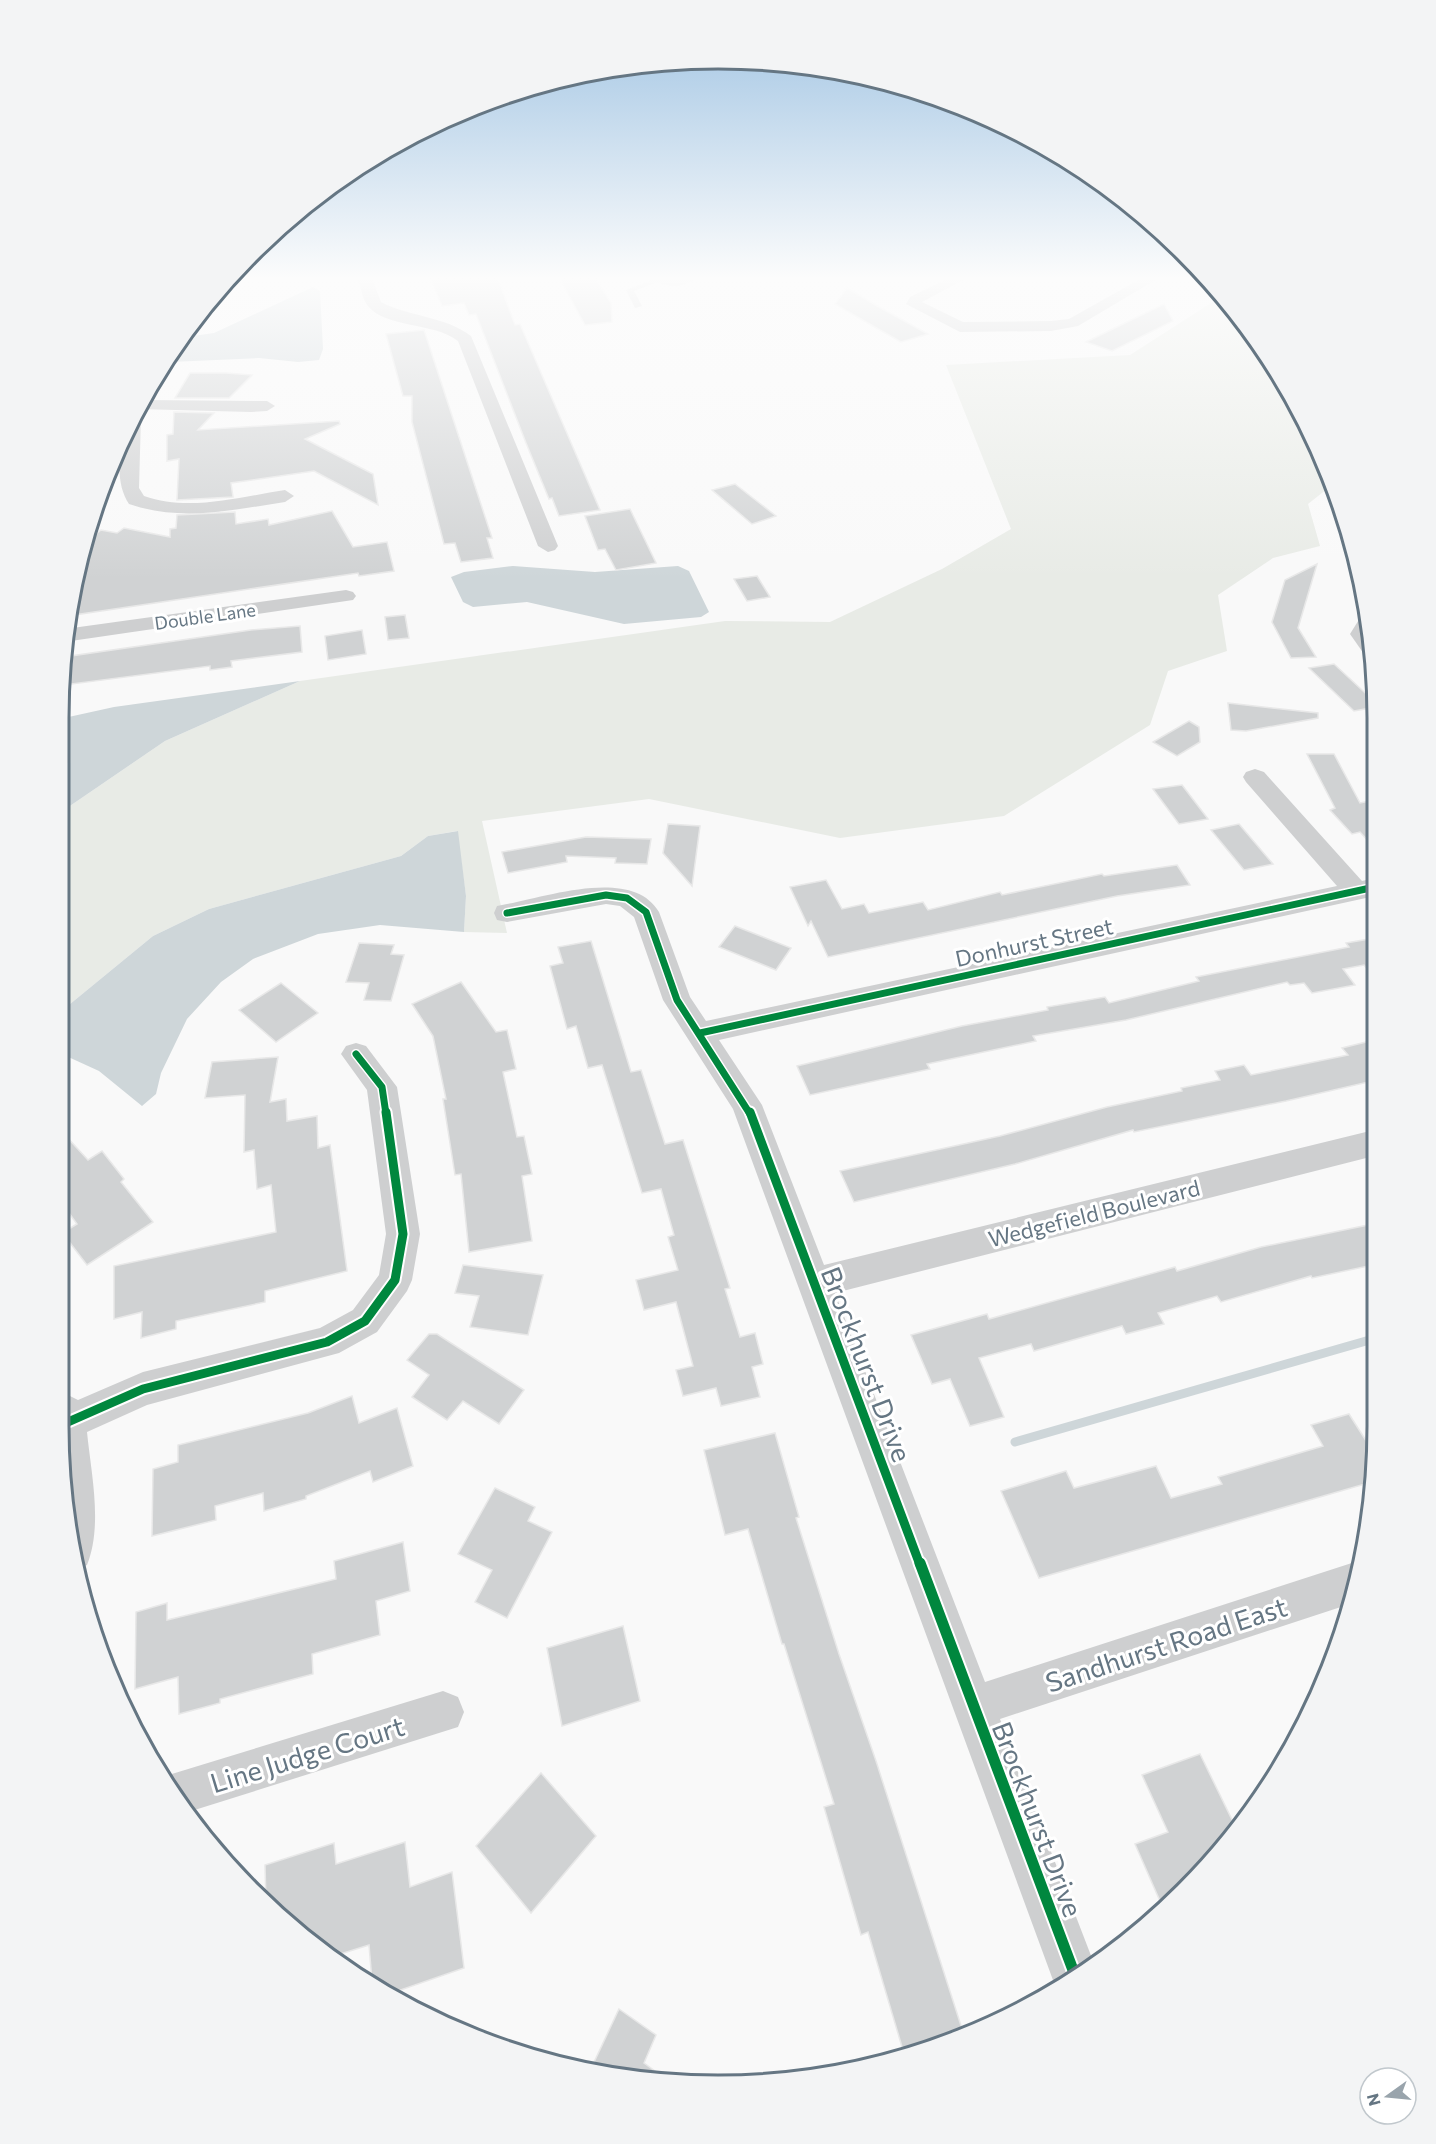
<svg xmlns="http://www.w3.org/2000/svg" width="1436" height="2144" viewBox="0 0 1436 2144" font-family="Commissioner,sans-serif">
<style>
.green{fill:#e8ebe6}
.water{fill:#ced6d9}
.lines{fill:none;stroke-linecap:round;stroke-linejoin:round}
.stream{stroke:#ced6d9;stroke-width:9}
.building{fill:#d0d2d3;stroke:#e8e8e8;stroke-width:1.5}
.service{fill:#cecfd0;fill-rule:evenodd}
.minor{fill:#cecfd0;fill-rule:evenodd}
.cycleway-far2-casing{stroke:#fff;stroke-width:10}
.cycleway-far1-casing{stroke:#fff;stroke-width:13}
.cycleway-casing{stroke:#fff;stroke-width:15}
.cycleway-far2{stroke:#00873e;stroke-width:7}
.cycleway-far1{stroke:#00873e;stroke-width:9}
.cycleway{stroke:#00873e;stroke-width:11}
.labels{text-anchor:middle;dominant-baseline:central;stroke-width:6;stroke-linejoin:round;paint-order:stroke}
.far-street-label{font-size:18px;fill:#657683;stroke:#fff}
.street-label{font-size:22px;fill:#657683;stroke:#fff}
.near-street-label{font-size:27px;fill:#657683;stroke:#fff}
.rim{fill:none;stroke:#657683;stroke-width:3}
</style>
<rect width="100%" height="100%" fill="#f9f9f9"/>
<polygon class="green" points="1222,296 1241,317 1310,427 1332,485 1308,504 1320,546 1273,558 1218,595 1227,651 1168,671 1150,725 1004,816 840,838 649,799 482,821 507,933 464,932 466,896 457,831 428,836 401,856 209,909 153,936 64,1009 64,810 165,741 300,681 725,621 830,622 942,569 1011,529 946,365 1130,355"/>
<g class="water">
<polygon points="313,287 320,291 323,349 319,360 298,362 259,358 170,362 186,337 214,333"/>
<polygon points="513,566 595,572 678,566 689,571 709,612 701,617 624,624 527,602 473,607 463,602 451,577 464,572"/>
<polygon points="300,681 165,741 64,810 64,718 114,707"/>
<polygon points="458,831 466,896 464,932 380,925 318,934 253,959 221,982 187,1019 161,1073 156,1094 142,1106 99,1071 64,1055 64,1009 153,936 209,909 401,856 428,836"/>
</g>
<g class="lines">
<polyline class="stream" points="1015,1442 1373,1339"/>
</g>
<g class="building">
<polygon points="431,279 498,279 515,325 520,324 600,510 559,516 552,498 549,499 526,443 476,314 469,315 464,303 442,306"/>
<polygon points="560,279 596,279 611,303 612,322 585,325"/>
<polygon points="847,288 879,307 928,334 901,342 873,326 835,304"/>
<polygon points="1164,304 1173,321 1112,351 1086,342"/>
<polygon points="424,330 492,538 487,538 493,558 461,562 455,543 444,544 412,422 412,396 403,396 386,334"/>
<polygon points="190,373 226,373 252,375 229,398 175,398"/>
<polygon points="174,412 214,413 198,430 339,421 340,424 305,439 373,474 378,505 314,471 231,483 233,497 177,500 179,459 167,461 167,435 173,434"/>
<polygon points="735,484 776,516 752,524 712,490"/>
<polygon points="630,509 656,563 616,570 605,549 598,550 585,516"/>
<polygon points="332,511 353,547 387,542 394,571 359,576 358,573 67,616 82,545 101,530 117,533 124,528 170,537 170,529 176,528 177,515 235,512 236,524 268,519 269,525"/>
<polygon points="1317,564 1298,628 1316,657 1291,658 1272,622 1285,580"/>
<polygon points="757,576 770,597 747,601 734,579"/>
<polygon points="405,615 409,638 388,640 385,617"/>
<polygon points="300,626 302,652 231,661 232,667 210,670 210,666 64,685 64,657 251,630"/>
<polygon points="362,630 366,654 328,660 325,636"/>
<polygon points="1334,664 1376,703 1376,707 1354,711 1309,668"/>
<polygon points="1228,703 1318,713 1318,718 1246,731 1231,730"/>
<polygon points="1189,721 1199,727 1200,742 1177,756 1153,742"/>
<polygon points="1307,754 1334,754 1360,803 1375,800 1375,848 1360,832 1352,834 1330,810 1335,808"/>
<polygon points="1182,785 1208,819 1179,824 1153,789"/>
<polygon points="668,824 700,826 692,886 663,853"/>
<polygon points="1239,824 1273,864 1244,870 1211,830"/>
<polygon points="586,837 651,839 647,864 615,863 616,858 566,856 567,862 508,873 502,852"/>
<polygon points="1177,865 1190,885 1117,896 828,957 811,921 808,926 790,887 826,880 842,909 864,904 869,913 923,902 928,910 1000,892 1002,895 1102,874 1104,876"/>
<polygon points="735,926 791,948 776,970 719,947"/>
<polygon points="1375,938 1375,978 1364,965 1343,969 1355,985 1312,993 1304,983 1290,985 1287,982 1126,1020 1033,1036 1036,1041 927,1064 930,1069 810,1095 797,1066 962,1026 1048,1010 1047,1007 1105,997 1109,1003 1199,981 1196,977 1349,947 1346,943"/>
<polygon points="591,941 631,1072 641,1070 665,1144 683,1140 730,1288 725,1289 740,1337 755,1333 763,1364 752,1367 760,1397 721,1406 716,1388 683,1396 676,1370 693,1366 676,1302 644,1310 636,1280 678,1270 668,1237 674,1235 661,1189 642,1193 602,1065 588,1068 576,1026 567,1029 550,966 563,963 558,947"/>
<polygon points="359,943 394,945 391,954 404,955 391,1001 364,1000 369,983 346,982"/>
<polygon points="461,982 496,1032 507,1030 516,1069 503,1072 517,1137 524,1136 532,1174 522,1176 532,1241 469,1252 461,1174 455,1175 443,1099 446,1099 433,1036 412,1004"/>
<polygon points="281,983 318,1013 276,1042 239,1010"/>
<polygon points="1374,1040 1374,1089 1368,1082 1286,1101 1134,1132 1133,1130 1015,1164 854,1202 840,1171 1000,1136 1107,1107 1182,1091 1181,1088 1220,1080 1215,1071 1244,1065 1251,1075 1348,1055 1342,1048"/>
<polygon points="278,1057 270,1102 286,1099 287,1121 317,1116 318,1148 330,1145 347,1271 265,1291 265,1302 176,1321 176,1329 141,1338 142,1312 114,1319 114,1266 276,1232 271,1185 257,1189 254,1150 244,1152 245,1095 205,1098 212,1062"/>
<polygon points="64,1134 88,1160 102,1151 124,1179 121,1182 153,1222 87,1265 64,1235 64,1232 77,1224 64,1206"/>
<polygon points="1373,1224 1373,1265 1312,1278 1311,1276 1221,1302 1217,1296 1158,1313 1164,1324 1126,1334 1122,1326 1034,1351 1031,1344 979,1358 1004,1417 970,1426 950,1379 932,1384 911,1335 987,1314 989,1319 1175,1267 1177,1271 1261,1247"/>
<polygon points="463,1265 543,1275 528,1335 470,1327 479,1296 455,1293"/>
<polygon points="429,1334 437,1334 524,1390 499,1424 463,1401 447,1420 412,1397 429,1375 407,1360"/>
<polygon points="352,1396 359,1423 397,1408 413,1466 373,1482 370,1471 306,1496 306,1499 264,1511 263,1493 215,1506 216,1520 152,1536 153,1469 178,1462 178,1445 308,1413"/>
<polygon points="1349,1414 1372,1450 1372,1482 1039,1578 1001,1491 1066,1471 1074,1488 1156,1466 1171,1498 1222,1484 1218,1477 1323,1446 1311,1425"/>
<polygon points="775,1433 799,1517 796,1518 839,1654 876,1761 964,2035 930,2050 905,2057 868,1932 861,1935 824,1807 834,1804 784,1644 782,1644 748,1529 725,1535 704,1450"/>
<polygon points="495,1488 535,1507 528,1521 552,1532 507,1618 475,1602 492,1570 458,1554"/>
<polygon points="403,1542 410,1591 376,1601 380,1635 312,1654 313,1674 220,1699 220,1703 179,1714 178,1677 135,1689 136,1612 167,1603 167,1620 336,1579 334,1561"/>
<polygon points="623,1626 640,1701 562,1726 547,1648"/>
<polygon points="1200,1754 1236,1828 1214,1861 1178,1894 1160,1901 1135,1844 1168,1832 1142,1775"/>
<polygon points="541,1773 596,1836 531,1913 476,1846"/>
<polygon points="405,1842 410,1887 452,1872 464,1968 392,1993 372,1981 369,1945 331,1957 316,1949 266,1902 265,1865 334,1843 336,1864"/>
<polygon points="619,2009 656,2035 644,2063 673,2084 589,2073"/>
</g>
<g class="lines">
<polygon class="service" points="655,279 665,279 634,291 642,306 635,308 626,290"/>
<g class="minor">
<path d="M 358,279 L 372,279 L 381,302 C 409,317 445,316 471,336 L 558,546 L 555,550 L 548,552 L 538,546 L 458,341 C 434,322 385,328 368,306 C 362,299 361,287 358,279 Z"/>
<path d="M 653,279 L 695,279 C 686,288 662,288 653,279 Z"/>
<polygon points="947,279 965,279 922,302 963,322 1051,321 1069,319 1140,279 1157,279 1078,326 1051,331 960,332 906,304 910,297"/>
<polygon points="1191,279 1206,279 1211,285 1193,282"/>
<polygon points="144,400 267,401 275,406 267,411 251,412 138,409"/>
<path d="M 136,413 L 141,417 L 139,488 L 144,496 C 189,512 239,497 285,490 L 294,496 L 285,502 C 232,510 182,522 129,504 C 112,479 120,436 136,413 Z"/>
<polygon points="346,590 353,592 356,596 353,600 64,642 65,629"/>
<polygon points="1366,616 1373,655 1372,656 1364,654 1350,634 1360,618"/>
<path d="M 1255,769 L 1264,772 L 1362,881 L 1375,878 L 1375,896 L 719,1040 L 762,1105 L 824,1265 L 1374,1130 L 1374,1156 L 835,1293 L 985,1682 L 1358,1561 L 1362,1563 L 1353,1603 L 1000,1719 L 1095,1966 L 1057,1991 L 733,1109 L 663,1000 L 634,917 L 620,906 L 606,904 L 507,922 L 497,920 L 494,913 L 497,906 L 507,904 C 549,896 633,867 659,912 L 690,997 L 706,1021 L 1337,886 L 1246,782 L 1243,777 L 1246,772 Z"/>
<path d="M 356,1043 L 366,1046 L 397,1087 L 420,1234 L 412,1280 L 407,1291 L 377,1332 L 339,1353 L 147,1405 L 87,1432 C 91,1473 103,1525 87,1565 L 77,1569 L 64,1512 L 64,1393 L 78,1400 L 143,1372 L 320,1328 L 353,1310 L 379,1275 L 386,1234 L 367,1090 L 341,1054 L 346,1046 Z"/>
<polygon points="443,1691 458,1697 464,1712 458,1727 185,1813 162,1777"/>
</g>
<g class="cycleway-far2-casing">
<g id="cycleway-far2">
<polyline points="507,913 606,895 627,898 646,912 677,1000 750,1114"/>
<polyline points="700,1033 1375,887"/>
<polyline points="356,1054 382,1087 386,1114"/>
</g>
</g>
<g class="cycleway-far1-casing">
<g id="cycleway-far1">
<polyline points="750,1112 920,1565"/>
<polyline points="68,1422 143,1389 327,1342 365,1321 395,1280 403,1234 386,1112"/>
</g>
</g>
<g class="cycleway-casing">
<polyline id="cycleway" points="920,1563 1076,1978"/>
</g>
<use href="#cycleway-far2" class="cycleway-far2"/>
<use href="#cycleway-far1" class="cycleway-far1"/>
<use href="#cycleway" class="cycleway"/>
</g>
<linearGradient id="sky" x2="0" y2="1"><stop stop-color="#9dc2e2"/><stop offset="0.48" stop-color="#fcfcfc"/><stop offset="1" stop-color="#fcfcfc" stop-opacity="0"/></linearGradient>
<rect width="1436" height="579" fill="url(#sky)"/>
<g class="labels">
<g class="far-street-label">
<text transform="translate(205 616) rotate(-8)">Double Lane</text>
</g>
<g class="street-label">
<text transform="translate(1034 942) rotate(-12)">Donhurst Street</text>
<text transform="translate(1094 1213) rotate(-14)">Wedgefield Boulevard</text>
</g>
<g class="near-street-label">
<text transform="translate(867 1364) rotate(69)">Brockhurst Drive</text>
<text transform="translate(1166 1644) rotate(-18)">Sandhurst Road East</text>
<text transform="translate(307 1754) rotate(-17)">Line Judge Court</text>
<text transform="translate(1038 1819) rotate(69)">Brockhurst Drive</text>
</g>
</g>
<path d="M0 0H1436V2144H0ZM718 69H718A649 649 0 0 1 1367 718V1426A649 649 0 0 1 718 2075H718A649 649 0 0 1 69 1426V718A649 649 0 0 1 718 69Z" fill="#f3f4f5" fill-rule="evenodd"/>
<path class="rim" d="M718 69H718A649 649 0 0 1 1367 718V1426A649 649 0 0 1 718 2075H718A649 649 0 0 1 69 1426V718A649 649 0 0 1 718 69Z"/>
<g transform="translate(1388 2096) rotate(255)"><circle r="28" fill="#ffffff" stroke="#c1c8cd" stroke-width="1.5"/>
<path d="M0-4.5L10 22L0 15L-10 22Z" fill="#99a4ac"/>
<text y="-9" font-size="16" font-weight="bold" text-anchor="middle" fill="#657683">N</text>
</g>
</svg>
